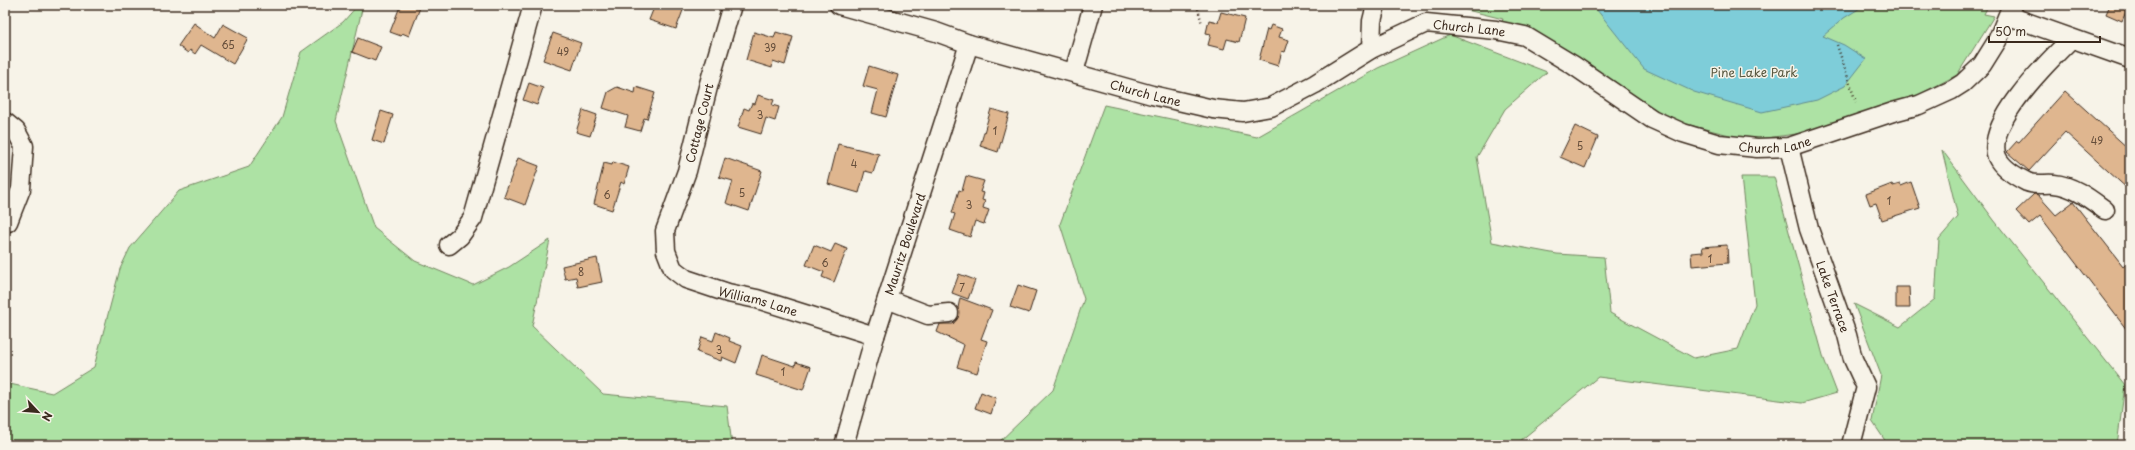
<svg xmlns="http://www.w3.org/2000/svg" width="2135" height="450" viewBox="0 0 2135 450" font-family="'Playpen Sans',sans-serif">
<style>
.green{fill:#ade2a4;stroke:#748661}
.water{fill:#7ecdd9;stroke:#638c8e}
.building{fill:#dfb68f;stroke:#3b2a1e}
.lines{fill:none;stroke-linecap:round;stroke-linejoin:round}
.minor-casing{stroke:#3b2a1e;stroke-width:21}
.path{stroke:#3b2a1e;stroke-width:2.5;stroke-dasharray:1 3;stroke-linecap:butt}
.minor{stroke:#f7f3e8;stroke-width:18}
.labels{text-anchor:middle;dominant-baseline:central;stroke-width:3;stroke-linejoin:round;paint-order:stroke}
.number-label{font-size:10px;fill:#644d3a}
.street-label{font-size:12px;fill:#3b2a1e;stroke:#f7f3e8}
.park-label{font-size:12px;fill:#585840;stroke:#f7f3e8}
</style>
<rect width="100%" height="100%" fill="#f7f3e8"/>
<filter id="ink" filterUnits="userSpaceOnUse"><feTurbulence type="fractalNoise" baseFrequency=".025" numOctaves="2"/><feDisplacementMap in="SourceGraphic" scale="8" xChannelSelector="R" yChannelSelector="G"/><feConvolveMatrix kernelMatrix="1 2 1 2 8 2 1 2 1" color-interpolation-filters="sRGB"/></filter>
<g filter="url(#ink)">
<g class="green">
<polygon points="358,5 363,5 336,121 374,228 415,261 473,285 509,267 550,240 532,326 603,394 727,406 732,445 5,445 5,383 52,393 94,367 120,269 130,248 179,191 249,167 282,117 301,52 343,22"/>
<polygon points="1447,5 1980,5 1987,8 1984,14 1994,16 1957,75 1903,103 1819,131 1750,140 1673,121 1541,35 1502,22 1503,19"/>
<polygon points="1450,35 1547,72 1505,109 1477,157 1492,242 1557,254 1604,257 1610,313 1694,358 1738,349 1755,304 1741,177 1774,177 1824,359 1837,393 1802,403 1598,377 1515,445 996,445 1053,390 1084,299 1060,224 1104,105 1257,137 1378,68"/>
<polygon points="1942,150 1994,220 2125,385 2117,445 1888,445 1872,421 1881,375 1854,304 1900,327 1935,299 1939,239 1958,217"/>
</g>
<polygon class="water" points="1593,5 1865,5 1844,18 1823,36 1844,45 1866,59 1845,86 1817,100 1762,112 1694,92 1644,69"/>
<g class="building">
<polygon points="405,5 421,5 409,36 402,33 401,36 390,32 399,9"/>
<polygon points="655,5 685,5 676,29 649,20"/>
<polygon points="2110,5 2129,5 2122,21 2106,14"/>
<polygon points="1221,12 1245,18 1239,42 1227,39 1224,49 1208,45 1211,34 1206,33 1209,20 1218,22"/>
<polygon points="194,23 215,38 223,24 248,38 233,64 201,45 195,54 190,50 188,53 178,46"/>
<polygon points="1271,25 1282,29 1279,37 1289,40 1285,52 1282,51 1278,66 1259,60 1267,29 1269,30"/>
<polygon points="754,32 774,38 776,32 793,37 785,65 773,61 772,68 746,60"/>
<polygon points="553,33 581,43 572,70 543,60"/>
<polygon points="358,38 381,47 375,61 352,52"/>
<polygon points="869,66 898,75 886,117 872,113 878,90 863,86"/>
<polygon points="529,83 543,88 537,105 523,100"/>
<polygon points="617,87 635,93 636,87 655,93 647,119 644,118 640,131 625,127 628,116 603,108 608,92"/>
<polygon points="2065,91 2130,150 2130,191 2065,132 2029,171 2007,152 2017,141 2019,142"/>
<polygon points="758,95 774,100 772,105 779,107 775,121 766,118 761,134 738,127 744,108 749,110 752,103 755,104"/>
<polygon points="991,109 1009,114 998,152 980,146"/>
<polygon points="583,110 597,115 590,136 576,132"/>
<polygon points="381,111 393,115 384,144 372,140"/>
<polygon points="1575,126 1598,137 1585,168 1560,157"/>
<polygon points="838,144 879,154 873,173 865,171 859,193 828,184"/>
<polygon points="518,158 539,166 525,205 504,197"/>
<polygon points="725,158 762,171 749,211 726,203 733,181 719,177"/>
<polygon points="613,162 629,167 624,184 621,182 612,210 594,204 604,163 612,165"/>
<polygon points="966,176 984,181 980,192 984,193 982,200 985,201 983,208 989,210 984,224 975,221 970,237 950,230 955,214 952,213 959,190 962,191"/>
<polygon points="1911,182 1920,208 1882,220 1876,203 1870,205 1866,194 1892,184 1893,186 1900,184 1901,186"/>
<polygon points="2034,194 2038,195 2056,215 2073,202 2123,266 2130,260 2130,334 2040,216 2029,225 2016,211"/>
<polygon points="835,244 847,249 834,282 822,277 824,272 806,265 814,245 831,252"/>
<polygon points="1727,245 1728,263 1692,266 1691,253 1703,252 1702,247"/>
<polygon points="597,258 602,282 578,287 576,277 565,279 562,266"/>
<polygon points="959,274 975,280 968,299 952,293"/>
<polygon points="1018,285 1036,291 1029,313 1010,307"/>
<polygon points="1896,287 1909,287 1910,308 1896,308"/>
<polygon points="960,298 992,310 981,339 987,341 977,373 957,367 964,345 937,332 940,324 953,324 958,318 958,308"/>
<polygon points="716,332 730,338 729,341 742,346 736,363 722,357 721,361 697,352 702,337 713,341"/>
<polygon points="762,355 795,366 796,362 811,367 803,390 756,375"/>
<polygon points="981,392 996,398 991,414 975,408"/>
</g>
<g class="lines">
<g class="minor-casing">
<g id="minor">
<path id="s1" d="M 732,5 L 708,87 L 687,171 L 665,231 L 666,251 L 673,269 L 686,279 L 728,293 L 757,299 L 875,336"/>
<path id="s2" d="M 839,5 L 936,32 L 969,44 L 1152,95 L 1213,109 L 1243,112 L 1271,107 L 1315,84 L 1371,49 L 1426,23 L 1496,30 L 1525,36 L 1573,65 L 1652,119 L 1683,133 L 1719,144 L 1757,148 L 1789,147 L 1893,112 L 1919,105 L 1952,90 L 1963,83 L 1982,65 L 1997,41 L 2012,5"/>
<polyline points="2009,16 2130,59"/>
<path d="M 2071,39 C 2049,61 1984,123 1997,157 C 2002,168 2017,177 2027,182 C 2037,186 2044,183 2054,184 C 2074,186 2090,199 2105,210"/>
<polyline points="1371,49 1372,21 1376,5"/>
<polyline points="1074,72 1093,5"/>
<polyline points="5,122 16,131 24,146 21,189 8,222"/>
<path id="s3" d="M 1789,147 L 1809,229 L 1847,335 L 1853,359 L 1866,387 L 1851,445"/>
<polyline points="449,245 460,236 473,218 533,5"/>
<polyline points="887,299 928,315 949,313"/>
<path id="s4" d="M 844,445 L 875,336 L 969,44"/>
</g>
</g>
<g class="path">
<polyline points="1197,5 1202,24"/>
<polyline points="1837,45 1856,102"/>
</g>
<use href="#minor" class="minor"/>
</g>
</g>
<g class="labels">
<g class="number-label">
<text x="228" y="44">65</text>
<text x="770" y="47">39</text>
<text x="563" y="51">49</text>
<text x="760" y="114">3</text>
<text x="995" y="130">1</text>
<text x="2097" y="140">49</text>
<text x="1580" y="145">5</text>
<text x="854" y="163">4</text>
<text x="742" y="192">5</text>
<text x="607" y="194">6</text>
<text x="1889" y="200">1</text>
<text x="969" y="204">3</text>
<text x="1710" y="258">1</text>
<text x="825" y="262">6</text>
<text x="581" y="271">8</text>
<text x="962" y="287">7</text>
<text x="719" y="349">3</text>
<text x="783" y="371">1</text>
</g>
<g class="street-label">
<text stroke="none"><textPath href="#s2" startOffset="667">Church Lane</textPath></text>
<text stroke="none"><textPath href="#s2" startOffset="319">Church Lane</textPath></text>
<text transform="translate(699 123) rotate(-76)">Cottage Court</text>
<text stroke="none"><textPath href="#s2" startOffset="1003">Church Lane</textPath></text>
<text stroke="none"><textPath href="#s4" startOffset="210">Mauritz Boulevard</textPath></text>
<text stroke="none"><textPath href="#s3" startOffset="156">Lake Terrace</textPath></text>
<text stroke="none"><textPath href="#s1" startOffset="367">Williams Lane</textPath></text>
</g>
<g class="park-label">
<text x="1754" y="72">Pine Lake Park</text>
</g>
</g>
<rect width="2135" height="450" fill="none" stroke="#f7f3e8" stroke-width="20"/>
<rect x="10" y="10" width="2115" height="430" fill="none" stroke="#3b2a1e" stroke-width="1.5" filter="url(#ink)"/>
<g transform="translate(38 412) rotate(116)" stroke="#f7f3e8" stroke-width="3" paint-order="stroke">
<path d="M0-3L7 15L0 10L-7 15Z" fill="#3b2a1e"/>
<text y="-6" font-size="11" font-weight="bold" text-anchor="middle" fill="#3b2a1e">N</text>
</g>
<path d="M1989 36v6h111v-6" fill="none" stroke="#3b2a1e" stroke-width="2"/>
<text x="1995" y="36" font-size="12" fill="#3b2a1e" stroke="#f7f3e8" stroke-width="3" paint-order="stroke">50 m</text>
</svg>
